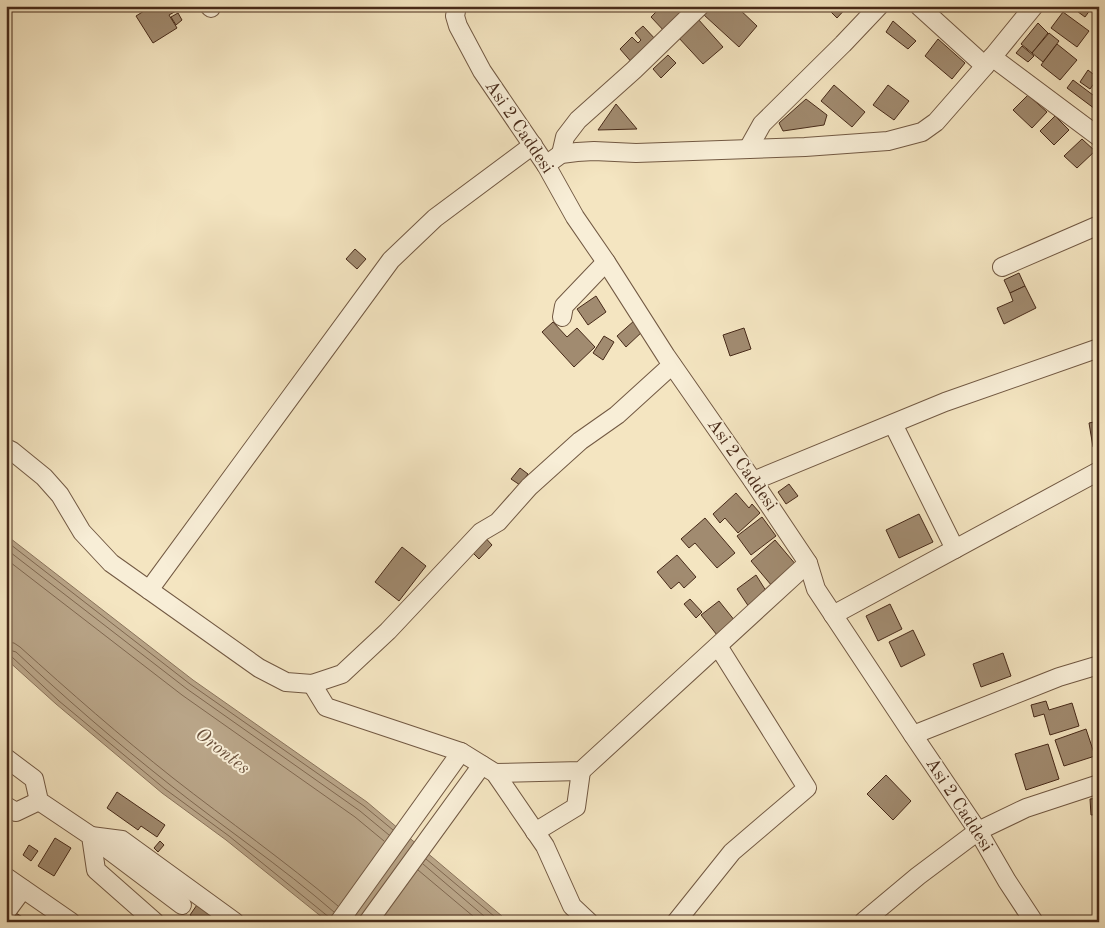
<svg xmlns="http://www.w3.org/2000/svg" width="1105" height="928" viewBox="0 0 1105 928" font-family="'Old Standard TT',serif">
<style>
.water{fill:#b9a588;stroke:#8b745c}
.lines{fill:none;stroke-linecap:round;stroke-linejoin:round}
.shore{stroke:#806850;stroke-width:1}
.building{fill:#a18b70;stroke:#472a19}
.minor-casing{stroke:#725943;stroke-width:20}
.minor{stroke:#f8eed7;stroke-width:18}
.labels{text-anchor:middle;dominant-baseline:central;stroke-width:4;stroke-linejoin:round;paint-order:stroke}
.street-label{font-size:18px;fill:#472a19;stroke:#f8eed7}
.water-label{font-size:19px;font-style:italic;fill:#694f3a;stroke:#f8eed7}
</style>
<rect width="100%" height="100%" fill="#f4e5c1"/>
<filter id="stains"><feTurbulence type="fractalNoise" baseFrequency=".004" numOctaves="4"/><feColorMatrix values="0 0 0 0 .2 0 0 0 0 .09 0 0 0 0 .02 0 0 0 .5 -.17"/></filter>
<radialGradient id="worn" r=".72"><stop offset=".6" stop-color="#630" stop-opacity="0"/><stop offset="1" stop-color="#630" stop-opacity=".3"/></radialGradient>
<polygon class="water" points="6,535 193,680 367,802 509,922 328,922 226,840 162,793 56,704 6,659"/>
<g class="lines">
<g class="shore">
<polyline points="6,541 190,684 364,806 393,830"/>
<polyline points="6,549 187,689 360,811 389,835"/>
<polyline points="6,559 182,695 355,817 384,841"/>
<path d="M 6,642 L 14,643 L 20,647 C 70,692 120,736 173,778 C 228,821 285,861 338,906"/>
<path d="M 6,649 L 16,652 C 65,698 116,742 169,784 C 223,827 281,866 334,912"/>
<polyline points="6,656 12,657 59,701 165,789 229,836 330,918"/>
<polyline points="426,859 501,922"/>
<polyline points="423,864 491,922"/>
<polyline points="418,870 480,922"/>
</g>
</g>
<g class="building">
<polygon points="152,6 176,6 178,10 169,15 177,28 153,43 136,16"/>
<polygon points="662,6 682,6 687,12 666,33 651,17"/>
<polygon points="712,6 715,6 721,12 727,6 736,6 757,26 739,47 704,15"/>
<polygon points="825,6 848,6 837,18"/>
<polygon points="1070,6 1093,6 1085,17"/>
<polygon points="1063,12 1089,31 1077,47 1051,28"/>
<polygon points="178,13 182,20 176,25 171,17"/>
<polygon points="698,19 723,47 703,64 678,37"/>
<polygon points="893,21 916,41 908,49 886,32"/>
<polygon points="1038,23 1048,33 1032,53 1021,44"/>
<polygon points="643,26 657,41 634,65 620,49 632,37 638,43 641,40 635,33"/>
<polygon points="1049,33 1059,41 1043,62 1032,53"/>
<polygon points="938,39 965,63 952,79 925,56"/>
<polygon points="1057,44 1077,60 1060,80 1041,65"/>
<polygon points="1022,46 1034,56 1028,62 1016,53"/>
<polygon points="668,55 676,63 661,78 653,69"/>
<polygon points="1088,70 1098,78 1090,89 1080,82"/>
<polygon points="1073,80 1093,95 1099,88 1099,112 1067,88"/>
<polygon points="834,85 865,112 852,127 821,101"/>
<polygon points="888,85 909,101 894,120 873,105"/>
<polygon points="1028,95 1047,112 1032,128 1013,110"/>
<polygon points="806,99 827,115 824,125 783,131 779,123"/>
<polygon points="616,104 637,129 598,130"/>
<polygon points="1055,116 1069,130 1054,145 1040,131"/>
<polygon points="1082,139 1095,151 1077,168 1064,156"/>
<polygon points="355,249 366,259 357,269 346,259"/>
<polygon points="1019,273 1025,286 1010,293 1004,280"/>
<polygon points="1025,286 1036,308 1004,324 997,308 1013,301 1010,293"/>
<polygon points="596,296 606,312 588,325 577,309"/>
<polygon points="635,320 644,330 626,347 617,336"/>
<polygon points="553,322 567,337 577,328 595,347 574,367 542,332"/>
<polygon points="744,328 751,349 730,356 723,335"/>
<polygon points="604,336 614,342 603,360 593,353"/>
<polygon points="1099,421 1099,450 1098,446 1093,447 1089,423"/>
<polygon points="520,468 528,474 520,485 511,479"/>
<polygon points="789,484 798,496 786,504 778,492"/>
<polygon points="736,493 749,508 752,504 760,513 738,533 725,518 720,523 713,514"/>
<polygon points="919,514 933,542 899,558 886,530"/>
<polygon points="762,517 776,536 751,555 737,536"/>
<polygon points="705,518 735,553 717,568 695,543 689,548 681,539"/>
<polygon points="482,534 492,545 479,559 468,548"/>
<polygon points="775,540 797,566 772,586 751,561"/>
<polygon points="402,547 426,566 399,601 375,582"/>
<polygon points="677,555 696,577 684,588 679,582 671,589 657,572"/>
<polygon points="756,575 768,594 749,607 737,589"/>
<polygon points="690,599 702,612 696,618 684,604"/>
<polygon points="719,601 735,621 717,635 701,615"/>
<polygon points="890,604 902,629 878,641 866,616"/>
<polygon points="913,630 925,655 901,667 889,642"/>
<polygon points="1003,653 1011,676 981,687 973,664"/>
<polygon points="1046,701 1049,710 1072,703 1079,726 1050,735 1044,714 1034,717 1031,705"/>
<polygon points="1086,729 1095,756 1064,766 1055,740"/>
<polygon points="1048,744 1059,779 1026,790 1015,754"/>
<polygon points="886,775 911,801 893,820 867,794"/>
<polygon points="117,792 165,825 157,837 141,826 138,830 107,808"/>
<polygon points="1099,798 1099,814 1091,815 1090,799"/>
<polygon points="55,838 71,848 54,876 38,866"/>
<polygon points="160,841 164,845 158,852 154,848"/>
<polygon points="29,845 38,851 31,861 23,855"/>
<polygon points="199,902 225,922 200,922 190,915"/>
<polygon points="14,912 31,922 8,922"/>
</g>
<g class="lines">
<g class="minor-casing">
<g id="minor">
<polyline points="209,6 211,8"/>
<polyline points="457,6 455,16 458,26 482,71 546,165 575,217 606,262 666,356 753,481 808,563 816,589 913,735 978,831 1007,881 1034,922"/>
<polyline points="919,6 985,66"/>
<polyline points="992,57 1099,137"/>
<polyline points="748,149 762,124 843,44 879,6"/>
<polyline points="561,154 565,137 578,120 634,70 700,6"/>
<polyline points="546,165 561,154 577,152 594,151 636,153 805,147 888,141 922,132 936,122 985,66 1034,6"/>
<polyline points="1002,267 1099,225"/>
<polyline points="562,317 564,306 606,262"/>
<polyline points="893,424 955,549"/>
<polyline points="6,448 12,451 44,477 60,495 82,532 111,563 259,668 286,682 312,684 342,674 388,631 481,532 498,522 529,487 580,441 617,415 672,365"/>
<polyline points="753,481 945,402 1099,348"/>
<polyline points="149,590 391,260 435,218 533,145"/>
<polyline points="833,615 1099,471"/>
<polyline points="312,684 326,707 461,752 495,773 545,846 572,906 589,922"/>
<polyline points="913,735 1059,677 1099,665"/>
<polyline points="6,758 34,779 39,801 91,836 96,870 155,922"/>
<polyline points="495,773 581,771 808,563"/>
<polyline points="6,806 16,812 39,801"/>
<polyline points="535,832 576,807 581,771"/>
<polyline points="91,836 122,840 235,922"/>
<polyline points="93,838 182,905"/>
<polyline points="6,877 71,922"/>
<polyline points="6,912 23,889"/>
<polyline points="339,922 461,752"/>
<polyline points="368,922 482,765"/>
<polyline points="676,922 732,852 807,788 718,646"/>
<polyline points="863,922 918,876 978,831 1026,808 1099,784"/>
</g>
</g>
<use href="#minor" class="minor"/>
</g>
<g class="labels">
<g class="street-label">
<text transform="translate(519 127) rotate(56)">Asi 2 Caddesi</text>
<text transform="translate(742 465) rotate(55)">Asi 2 Caddesi</text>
<text transform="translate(959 805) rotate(57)">Asi 2 Caddesi</text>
</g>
<g class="water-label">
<text transform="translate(222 752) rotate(38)">Orontes</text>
</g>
</g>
<rect width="1105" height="928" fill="none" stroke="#f4e5c1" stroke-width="25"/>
<rect x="8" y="8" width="1090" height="913" fill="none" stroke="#472a19" stroke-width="2.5"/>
<rect x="12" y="12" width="1080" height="903" fill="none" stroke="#472a19"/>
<rect width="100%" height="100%" filter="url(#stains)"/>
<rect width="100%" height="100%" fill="url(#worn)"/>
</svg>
